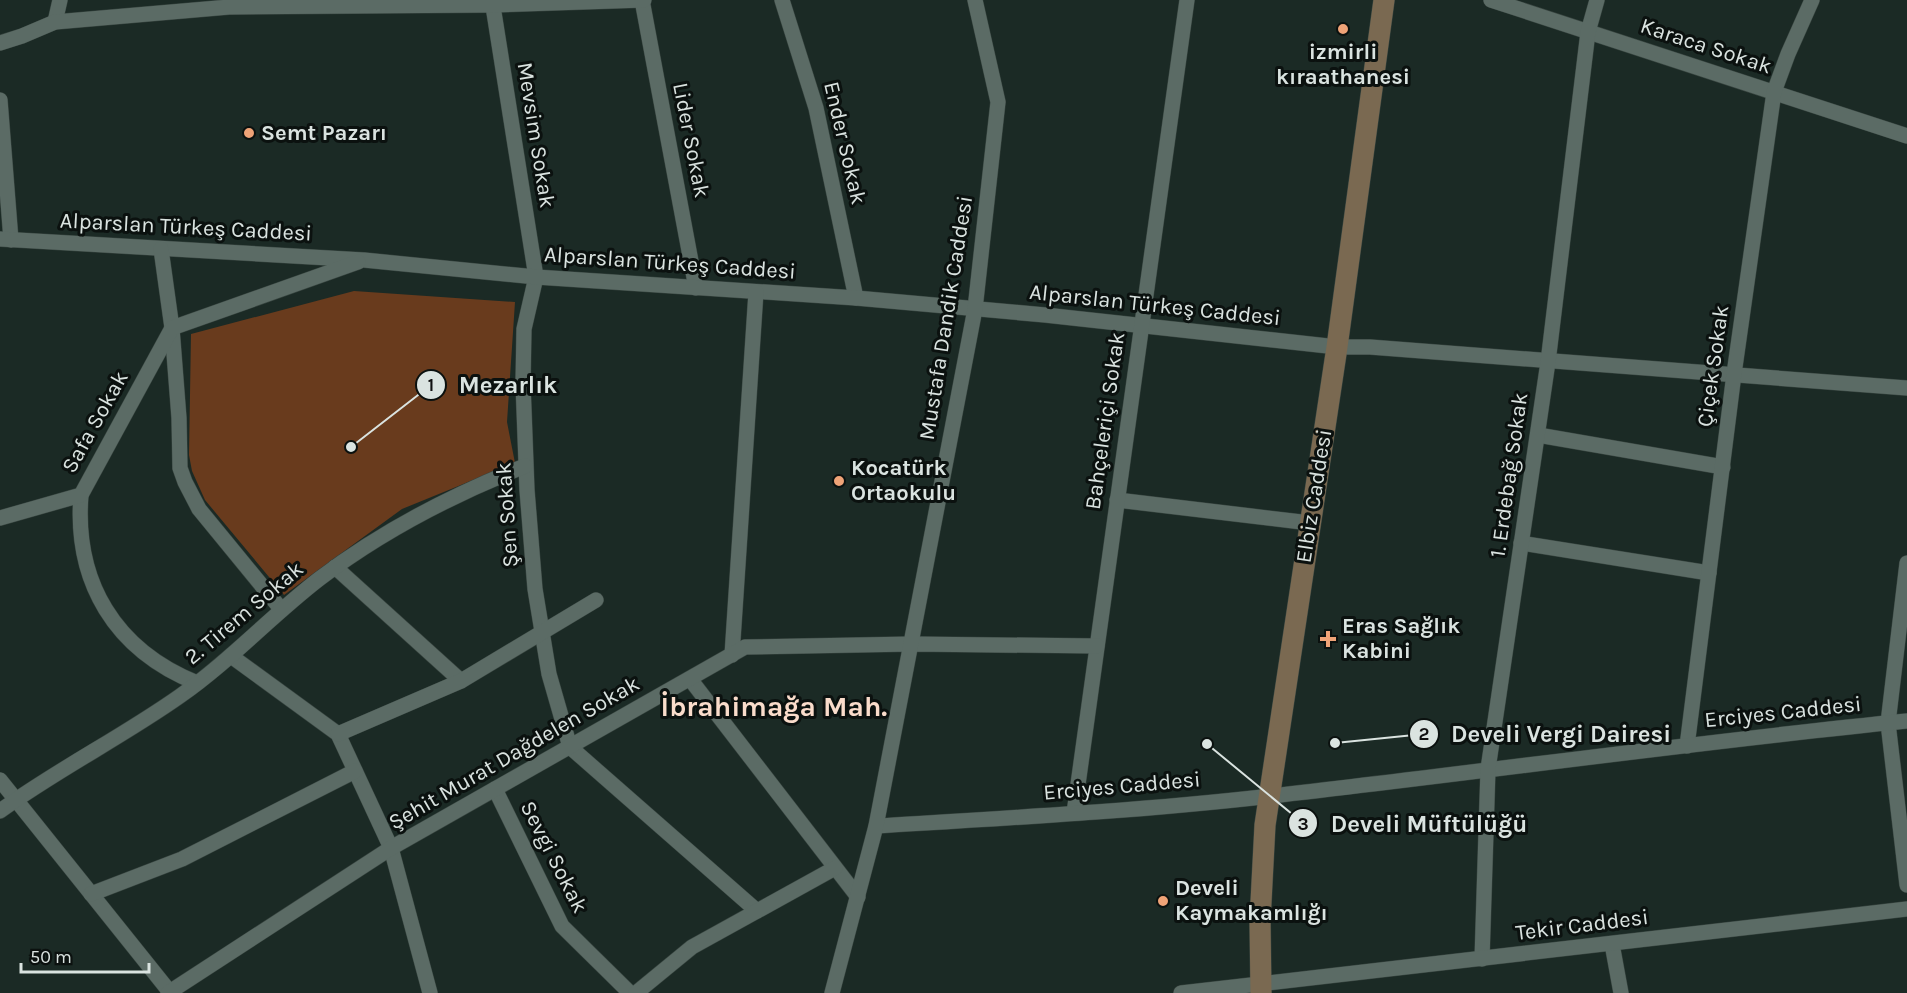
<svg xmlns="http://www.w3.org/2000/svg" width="1907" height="993" viewBox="0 0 1907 993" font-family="Karla,sans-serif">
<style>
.green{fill:#693b1d}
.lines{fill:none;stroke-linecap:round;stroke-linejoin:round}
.street-casing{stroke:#384540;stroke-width:16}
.secondary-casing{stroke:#384540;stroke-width:22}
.street{stroke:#5b6b65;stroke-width:15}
.secondary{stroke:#7a6951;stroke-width:21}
.poi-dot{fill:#efa377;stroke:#0b110f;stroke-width:2}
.labels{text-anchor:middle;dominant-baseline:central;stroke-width:6;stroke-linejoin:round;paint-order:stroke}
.street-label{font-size:22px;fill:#dae3e0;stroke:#0b110f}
.poi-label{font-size:22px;font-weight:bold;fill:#dae3e0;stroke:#0b110f;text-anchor:start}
.district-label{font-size:28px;font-weight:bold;fill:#fadccb;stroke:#0b110f}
.leader{fill:none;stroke:#dae3e0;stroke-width:2}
.callout-dot{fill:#dae3e0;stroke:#0b110f;stroke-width:2}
.mark-label{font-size:18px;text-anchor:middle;font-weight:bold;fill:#111}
.callout-label{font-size:24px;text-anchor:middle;font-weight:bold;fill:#dae3e0;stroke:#0b110f;stroke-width:6;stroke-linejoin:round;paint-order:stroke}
</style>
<rect width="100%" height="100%" fill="#1b2a25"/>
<polygon class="green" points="354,291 515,302 507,422 515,463 402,509 284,595 205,500 192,471 189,455 191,334"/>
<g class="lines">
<g class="street-casing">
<g id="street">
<polyline points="492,0 536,277 524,329 523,383 527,490 535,589 549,674 570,747 757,911"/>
<polyline points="642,0 696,288"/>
<polyline points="782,0 816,108 856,298"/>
<polyline points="1491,0 1907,136"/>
<polyline points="55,22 60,0"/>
<polyline points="0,43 22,36 55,22 229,7 493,5 644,0"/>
<polyline points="0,100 11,240"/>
<polyline points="0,239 364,260 536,277 856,298 1045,315 1337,347 1370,347 1907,388"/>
<polyline points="161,249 172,328 179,418 180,468 185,482 199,509 281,609"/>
<polyline points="1538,435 1723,467"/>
<path d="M 81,495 C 74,582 115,650 197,683"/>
<polyline points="1117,500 1310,523"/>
<polyline points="0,518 81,495 172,328 358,262"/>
<polyline points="1521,543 1709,573"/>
<polyline points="1907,563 1888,723 1907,885"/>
<polyline points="335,567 461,681"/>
<polyline points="732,655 756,292"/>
<polyline points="231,656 338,734 391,848 430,993"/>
<polyline points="690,679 858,897"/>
<polyline points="338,734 461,681 596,600"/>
<polyline points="1687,746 1734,374 1774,92 1788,54 1812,0"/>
<polyline points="0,780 169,991"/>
<polyline points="495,789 562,926 630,993"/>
<path d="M 0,811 C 58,769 122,737 180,696 C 230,661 271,616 319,579 C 382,531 452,495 525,466"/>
<polyline points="1074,813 1187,0"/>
<path d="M 876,826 C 1008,818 1140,811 1271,796 C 1483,772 1695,742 1907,721"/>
<polyline points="91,894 182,859 355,771"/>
<polyline points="1612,944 1621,993"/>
<polyline points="1482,959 1488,769 1548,362 1588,32 1597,0"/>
<polyline points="168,993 391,848 745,647 912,644 1097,646"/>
<polyline points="636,993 692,947 835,868"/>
<polyline points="832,993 876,826 975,309 998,102 975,0"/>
<polyline points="1181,993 1907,909"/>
</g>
</g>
<g class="secondary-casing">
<polyline id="secondary" points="1261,993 1260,921 1265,825 1337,347 1384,0"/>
</g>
<use href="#street" class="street"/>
<use href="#secondary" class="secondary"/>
</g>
<g class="poi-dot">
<circle cx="1343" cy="29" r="6"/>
<circle cx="249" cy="133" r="6"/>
<circle cx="839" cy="481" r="6"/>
<path d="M1325 630h6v6h6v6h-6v6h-6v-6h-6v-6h6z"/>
<circle cx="1163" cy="901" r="6"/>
</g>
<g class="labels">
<g class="street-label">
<text transform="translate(1706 46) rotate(18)">Karaca Sokak</text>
<text transform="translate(536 135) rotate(81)">Mevsim Sokak</text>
<text transform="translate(691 140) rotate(79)">Lider Sokak</text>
<text transform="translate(845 143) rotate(77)">Ender Sokak</text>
<text transform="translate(186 227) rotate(3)">Alparslan Türkeş Caddesi</text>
<text transform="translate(670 263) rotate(4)">Alparslan Türkeş Caddesi</text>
<text transform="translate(1155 305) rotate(6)">Alparslan Türkeş Caddesi</text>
<text transform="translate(946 318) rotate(-81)">Mustafa Dandik Caddesi</text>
<text transform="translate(1713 366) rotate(-82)">Çiçek Sokak</text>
<text transform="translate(1105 421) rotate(-82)">Bahçeleriçi Sokak</text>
<text transform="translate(95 422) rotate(-61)">Safa Sokak</text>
<text transform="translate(1509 475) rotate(-82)">1. Erdebağ Sokak</text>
<text transform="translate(1314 496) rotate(-81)">Elbiz Caddesi</text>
<text transform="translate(507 515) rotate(-94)">Şen Sokak</text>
<text transform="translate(244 613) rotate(-40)">2. Tirem Sokak</text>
<text transform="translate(1783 712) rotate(-6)">Erciyes Caddesi</text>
<text transform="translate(514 753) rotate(-30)">Şehit Murat Dağdelen Sokak</text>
<text transform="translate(1122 786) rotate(-5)">Erciyes Caddesi</text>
<text transform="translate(554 857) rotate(63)">Sevgi Sokak</text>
<text transform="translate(1582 925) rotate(-7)">Tekir Caddesi</text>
</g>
<g class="poi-label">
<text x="1343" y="52" text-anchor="middle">izmirli<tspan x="1343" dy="25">kıraathanesi</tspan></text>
<text x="261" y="133">Semt Pazarı</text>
<text x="851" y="468">Kocatürk<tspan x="851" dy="25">Ortaokulu</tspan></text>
<text x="1342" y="626">Eras Sağlık<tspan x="1342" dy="25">Kabini</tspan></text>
<text x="1175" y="888">Develi<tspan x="1175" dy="25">Kaymakamlığı</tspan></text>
</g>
<g class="district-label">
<text x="774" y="706">İbrahimağa Mah.</text>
</g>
</g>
<path class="leader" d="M351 447L431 385M1335 743L1424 734M1207 744L1303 823"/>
<g class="callout-dot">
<circle cx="351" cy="447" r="6"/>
<circle cx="1335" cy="743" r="6"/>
<circle cx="1207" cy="744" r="6"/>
<circle cx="431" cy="385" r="15"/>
<circle cx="1424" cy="734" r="15"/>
<circle cx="1303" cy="823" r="15"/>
</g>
<g class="mark-label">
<text x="431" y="391">1</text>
<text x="1424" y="740">2</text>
<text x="1303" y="830">3</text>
</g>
<g class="callout-label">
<text x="508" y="393">Mezarlık</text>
<text x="1561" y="742">Develi Vergi Dairesi</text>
<text x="1429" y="832">Develi Müftülüğü</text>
</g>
<path d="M21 963v9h128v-9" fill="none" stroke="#dae3e0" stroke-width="3"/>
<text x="30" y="963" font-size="18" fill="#dae3e0" stroke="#0b110f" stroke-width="4.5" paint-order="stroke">50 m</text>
</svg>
